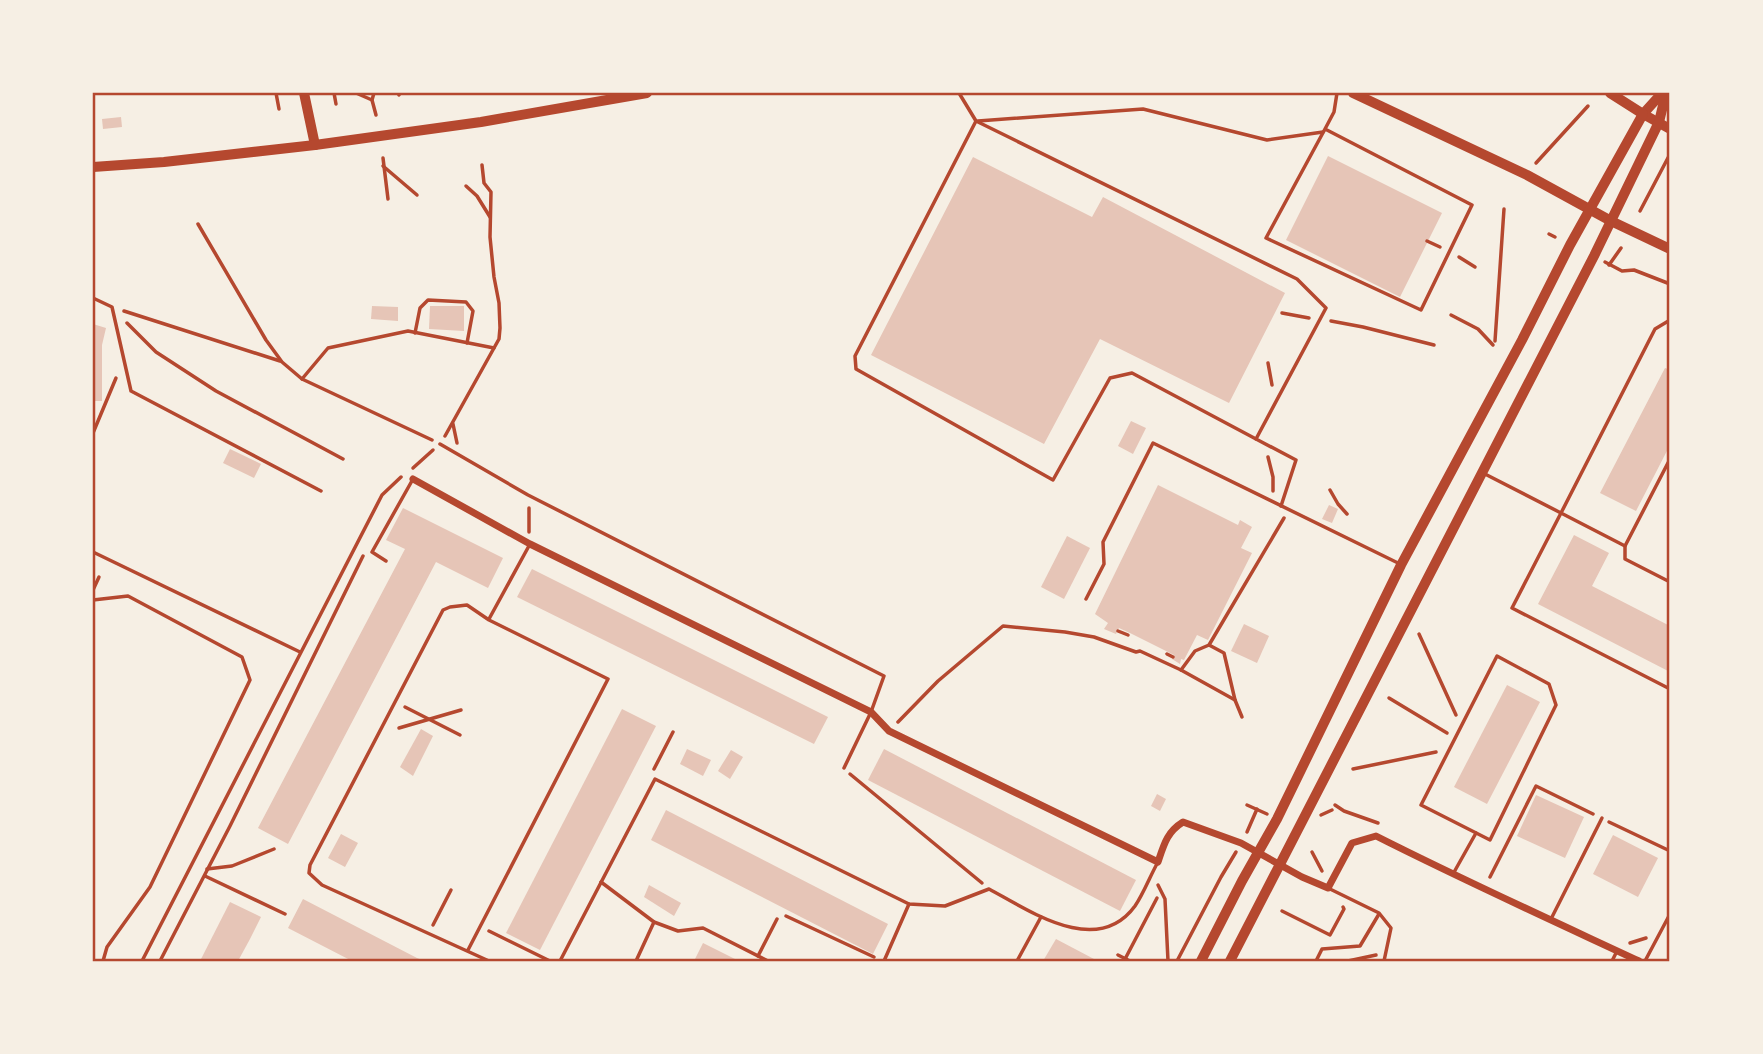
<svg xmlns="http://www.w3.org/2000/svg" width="1763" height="1054" viewBox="0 0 1763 1054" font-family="Roboto,sans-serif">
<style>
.building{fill:#e6c5b7}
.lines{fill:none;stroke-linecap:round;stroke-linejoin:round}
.path{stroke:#b5482f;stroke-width:3.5}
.service{stroke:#b5482f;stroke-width:3.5}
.minor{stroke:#b5482f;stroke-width:7}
.tertiary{stroke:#b5482f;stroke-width:10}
.secondary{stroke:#b5482f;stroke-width:10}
.neatline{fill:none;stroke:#b5482f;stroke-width:2.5}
</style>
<rect width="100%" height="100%" fill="#f6efe4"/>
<g class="building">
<polygon points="121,117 122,127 103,129 102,119"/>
<polygon points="1328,156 1442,213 1400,297 1286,240"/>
<polygon points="973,157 1092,217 1103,197 1285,293 1229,403 1100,339 1044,444 871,355"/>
<polygon points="372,306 398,307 398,321 371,319"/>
<polygon points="430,306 464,306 464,331 429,329"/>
<polygon points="93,324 106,328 102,345 102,401 93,401"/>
<polygon points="1670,365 1670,445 1636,511 1600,493 1665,368 1668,369"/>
<polygon points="1131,421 1146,428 1133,454 1118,446"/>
<polygon points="230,449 261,464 254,478 223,463"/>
<polygon points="1158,485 1238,525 1240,520 1252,527 1241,548 1252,553 1208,640 1197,635 1184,660 1181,659 1180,664 1172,659 1174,655 1132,634 1119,628 1116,634 1104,629 1108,623 1095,614"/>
<polygon points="1329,505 1338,509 1332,523 1322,519"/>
<polygon points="403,508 503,558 488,588 436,562 288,844 258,828 405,549 386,540"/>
<polygon points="1574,535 1609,553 1592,586 1670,626 1670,672 1538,604"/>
<polygon points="1067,536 1090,548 1064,599 1041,587"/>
<polygon points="532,569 828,717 814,744 517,597"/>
<polygon points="1244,624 1269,636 1257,663 1231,651"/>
<polygon points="1507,685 1540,702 1487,804 1454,787"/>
<polygon points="622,709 656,726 540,950 506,933"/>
<polygon points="421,729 433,736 413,776 400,767"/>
<polygon points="687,749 711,760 703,776 680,764"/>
<polygon points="884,749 1136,880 1120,911 868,780"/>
<polygon points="731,750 743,757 730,779 718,771"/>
<polygon points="1157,794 1166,799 1160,811 1151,806"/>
<polygon points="1536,795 1584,817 1565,858 1517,836"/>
<polygon points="666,810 888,924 873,954 651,840"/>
<polygon points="341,834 358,843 345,867 328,858"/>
<polygon points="1613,835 1658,858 1638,897 1593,874"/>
<polygon points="649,885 681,903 674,916 644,897"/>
<polygon points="303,899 417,958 425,961 352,961 288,928"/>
<polygon points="230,902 261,917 250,939 238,961 200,961"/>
<polygon points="1056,939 1094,959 1093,961 1043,961"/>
<polygon points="703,943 739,961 694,961"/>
</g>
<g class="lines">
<g class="path">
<polyline points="276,93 279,109"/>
<polyline points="334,93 336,104"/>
<polyline points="356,93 372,100"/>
<polyline points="374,93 372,100 376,115"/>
<polyline points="398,93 399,95"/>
<polyline points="383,158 388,199"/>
<polyline points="1536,163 1588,106"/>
<polyline points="383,166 417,195"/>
<polyline points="466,186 477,196 490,217"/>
<polyline points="1640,211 1670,154"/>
<polyline points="198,224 266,340 282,362 302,379 432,440"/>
<polyline points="1549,234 1555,237"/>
<polyline points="1427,241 1440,247"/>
<polyline points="1459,257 1475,267"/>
<polyline points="1605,262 1622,271 1634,270 1670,284"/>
<polyline points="1609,265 1621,248"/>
<polyline points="124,311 280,361"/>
<polyline points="1282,313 1309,318"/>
<polyline points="1451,315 1478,329 1493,345"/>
<polyline points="1331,321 1363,327 1434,345"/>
<polyline points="127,323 156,352 216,391 343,459"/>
<polyline points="415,333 420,308 428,300 466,302 473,311 467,343"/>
<polyline points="1495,341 1504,209"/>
<polyline points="1268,363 1272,385"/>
<polyline points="302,379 328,348 408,331 494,348"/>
<polyline points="453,424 457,443"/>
<polyline points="93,433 116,378"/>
<polyline points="445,436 499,339 500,328 499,303 494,277 490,237 491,192 484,183 482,165"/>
<polyline points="1268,457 1273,477 1273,491"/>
<polyline points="413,468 433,450"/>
<polyline points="1330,490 1338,504 1347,514"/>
<polyline points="529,508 529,532"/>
<polyline points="93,552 300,652"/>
<polyline points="93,590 99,577"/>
<polyline points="93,600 128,596 242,657 250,680 150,887 107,947 103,961"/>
<polyline points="1118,631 1128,635"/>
<polyline points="1419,634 1456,715"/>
<polyline points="1209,645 1224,653 1235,700 1242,717"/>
<polyline points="1167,654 1173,657"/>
<polyline points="1181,670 1195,651 1209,645 1284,518"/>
<polyline points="1389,698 1447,733"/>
<polyline points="405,707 460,735"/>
<polyline points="898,722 938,681 1003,626 1065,632 1094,637 1136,652 1140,651 1181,670 1235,700"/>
<polyline points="399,728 461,710"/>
<polyline points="654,769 673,732"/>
<polyline points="1353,769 1436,752"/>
<polyline points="850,774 982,883"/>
<polyline points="1247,805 1267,814"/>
<polyline points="1335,805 1344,811 1378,823"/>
<polyline points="1321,815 1332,810"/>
<polyline points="1609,822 1670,851"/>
<polyline points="1247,832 1257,809"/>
<polyline points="1312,852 1322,871"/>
<polyline points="207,869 232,866 274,849"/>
<polyline points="205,876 285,914"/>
<polyline points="1490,877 1536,786 1593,814"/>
<polyline points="1158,885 1165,899 1168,961"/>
<polyline points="1282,911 1330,935 1344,909 1343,907"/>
<polyline points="786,916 874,957"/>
<polyline points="433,925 451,890"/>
<polyline points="489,931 550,961"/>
<polyline points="1630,943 1646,938"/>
<polyline points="1118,955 1130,961"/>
<polyline points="142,961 382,495 401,477"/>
<polyline points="160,961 230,826 363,556"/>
<polyline points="1124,961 1157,898"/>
<polyline points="1177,961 1221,877 1236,852"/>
<polyline points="1348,961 1376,955"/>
</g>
<g class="service">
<polyline points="93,93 106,93"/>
<polyline points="959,93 976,121 1297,279 1326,308 1256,439 1296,460 1281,506"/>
<polyline points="976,121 855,356 856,369 1053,480 1110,378 1132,373 1256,439"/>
<polyline points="978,121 1143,109 1267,140 1323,132"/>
<polyline points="1325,129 1266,238 1421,310 1472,205 1325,129 1334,112 1337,93"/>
<polyline points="93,298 112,307 131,391 321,491"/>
<polyline points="440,444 528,495 884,676 871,712 844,768"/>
<polyline points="1670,459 1625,546 1625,559 1670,582"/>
<polyline points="1483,473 1561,513 1512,608 1670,689"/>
<polyline points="1625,546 1561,513 1655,329 1670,320"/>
<polyline points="386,561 372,552 413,479"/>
<polyline points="1086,599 1104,564 1103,542 1153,443 1398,563"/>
<polyline points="489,619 530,544"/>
<polygon points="1497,656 1549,684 1556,705 1490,840 1421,805"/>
<polyline points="1453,874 1476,833"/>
<polyline points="601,882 654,922 678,931 703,928 768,961"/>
<polyline points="1330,889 1379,913 1391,928 1384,961"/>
<polyline points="1551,919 1602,818"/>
<polyline points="468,950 608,679 489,620 467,605 450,607 443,610 310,865 309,873 322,885 489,961"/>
<polyline points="758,956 777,919"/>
<path d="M 560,961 L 655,779 L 909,904 L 945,906 L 989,889 C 1030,911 1097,958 1135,906 C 1144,893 1150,876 1158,862"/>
<polyline points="636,961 654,922"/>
<polyline points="884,961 909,904"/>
<polyline points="1017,961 1041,917"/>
<polyline points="1316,961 1322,949 1360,946 1379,914"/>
<polyline points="1612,961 1617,951"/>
<polyline points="1645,961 1670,914"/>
</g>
<path class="minor" d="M 413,479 L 530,544 L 871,712 L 889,731 L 1158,862 C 1164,844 1167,832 1183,822 L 1241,843 L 1302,877 L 1328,888 L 1352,843 L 1376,836 C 1463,880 1551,920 1639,961"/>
<g class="tertiary">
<polyline points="304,93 315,145"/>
<polyline points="1643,114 1662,93"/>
<polyline points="1659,122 1666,93"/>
</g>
<g class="secondary">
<polyline points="1353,93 1527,175 1611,221 1670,249"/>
<polyline points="1610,93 1643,114 1670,129"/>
<polyline points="93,167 164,162 315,145 481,122 647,93"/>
<polyline points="1201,961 1242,881 1277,819 1401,565 1522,340 1570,245 1643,114"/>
<polyline points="1230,961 1594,256 1659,122"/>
</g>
</g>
<rect width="1763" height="1054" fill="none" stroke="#f6efe4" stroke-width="189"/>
<rect x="94" y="94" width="1574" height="866" class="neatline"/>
</svg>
